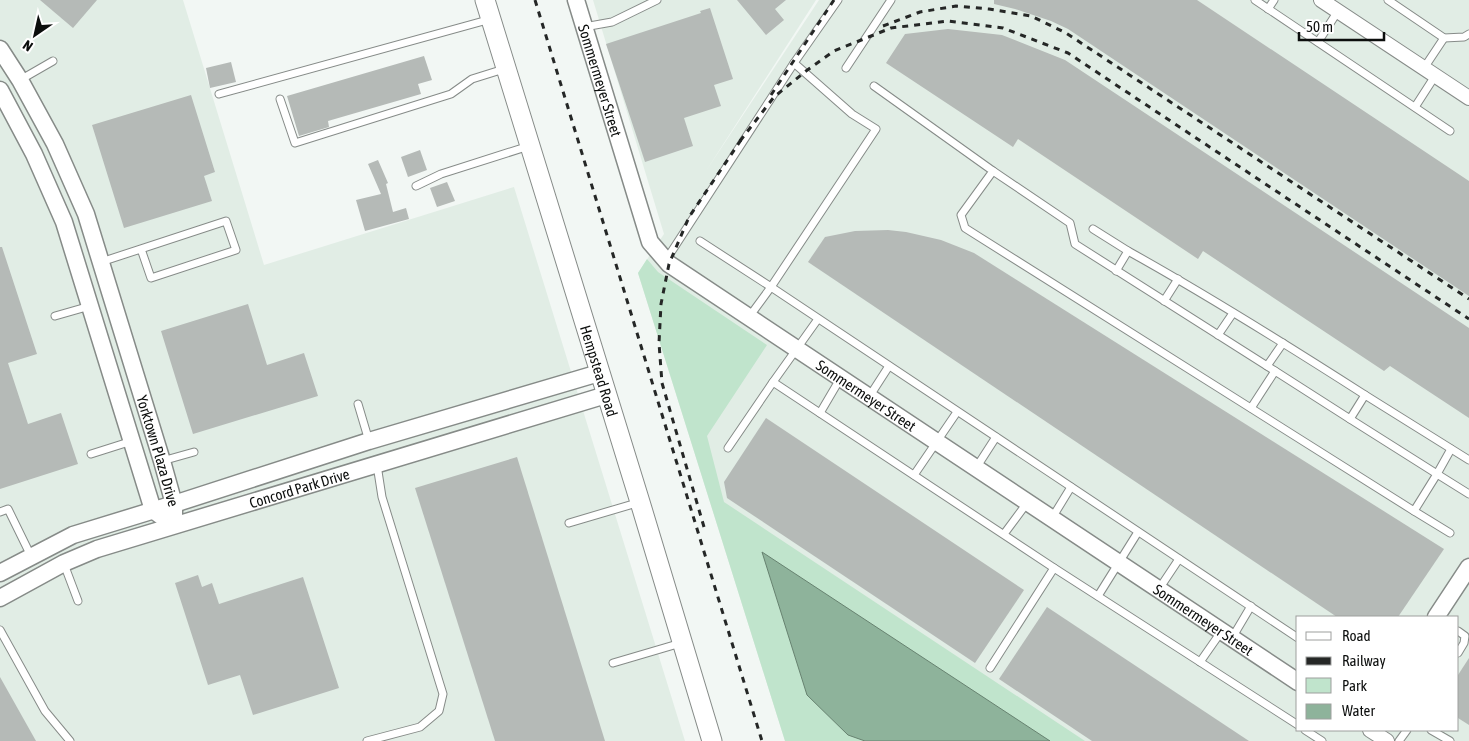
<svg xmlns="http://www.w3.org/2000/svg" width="1469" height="741" viewBox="0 0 1469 741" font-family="'Asap Condensed',sans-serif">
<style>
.built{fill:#e1ede5;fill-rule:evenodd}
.green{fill:#c0e4cc}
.water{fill:#8eb39b;stroke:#678270}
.building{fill:#b5bab7}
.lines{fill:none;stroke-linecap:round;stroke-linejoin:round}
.service-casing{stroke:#868b88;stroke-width:9}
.minor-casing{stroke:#868b88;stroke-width:16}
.tertiary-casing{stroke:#868b88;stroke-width:19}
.secondary-casing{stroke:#868b88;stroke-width:21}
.service{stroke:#fff;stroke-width:7}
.minor{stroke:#fff;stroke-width:14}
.tertiary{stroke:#fff;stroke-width:16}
.secondary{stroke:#fff;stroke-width:19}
.rail{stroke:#252726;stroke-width:3;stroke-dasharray:6 6;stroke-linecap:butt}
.labels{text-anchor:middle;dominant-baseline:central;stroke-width:5;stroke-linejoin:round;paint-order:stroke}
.street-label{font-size:15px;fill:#0c0e0d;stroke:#fff}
</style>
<rect width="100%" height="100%" fill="#f2f7f4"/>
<g class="built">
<polygon points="0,0 183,0 264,265 514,187 685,741 0,741"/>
<path d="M 593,0 L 816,0 L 706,171 L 819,0 L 1469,0 L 1469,741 L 785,741 L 638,273 L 664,234 ZM 1298,617 L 1458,617 L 1458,730 L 1298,730 Z"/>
</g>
<polygon class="green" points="647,259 658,272 767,345 707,436 724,502 1085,741 785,741 638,273"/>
<polygon class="water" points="762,552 1050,741 865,741 848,735 807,695"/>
<g class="building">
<polygon points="40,0 97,0 73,28"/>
<polygon points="737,0 786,0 775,9 784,20 766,35"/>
<polygon points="994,0 1197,0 1469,181 1469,296 1068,29 1051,21 1015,9 994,4"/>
<polygon points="710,8 733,79 714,85 721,106 684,118 693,146 645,162 606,44 701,13 700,11"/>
<polygon points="948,29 1002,35 1065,60 1469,328 1469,418 1390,366 1384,371 1203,251 1198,259 1018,139 1013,147 886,63 905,34"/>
<polygon points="424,56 432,80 418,84 421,94 328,121 329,127 299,136 287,96"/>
<polygon points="231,62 236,82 210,88 206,68"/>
<polygon points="191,95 215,172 204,176 212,201 124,228 92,125"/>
<polygon points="420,150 427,170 408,177 401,157"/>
<polygon points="378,160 388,183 386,184 393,212 406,208 409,219 365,231 356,200 381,194 368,164"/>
<polygon points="447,182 455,201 437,207 430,188"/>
<polygon points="888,230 906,232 941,240 974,253 1444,549 1398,617 1337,617 808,262 825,237 855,231"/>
<polygon points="0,247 2,247 37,354 8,363 28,424 61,413 78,464 0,489"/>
<polygon points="248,304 267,365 304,353 318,396 193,434 161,331"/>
<polygon points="766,418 1024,590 975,663 727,498 724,482"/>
<polygon points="517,457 605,741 495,741 415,488"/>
<polygon points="198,575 202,587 212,583 219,604 303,577 339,688 253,715 240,675 208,685 175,583"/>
<polygon points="1047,607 1249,741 1092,741 999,679"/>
<polygon points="1469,658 1469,725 1458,718 1458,675"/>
<polygon points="0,677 36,741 0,741"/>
</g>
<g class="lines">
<g class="service-casing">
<g id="service">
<polyline points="1255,0 1450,131"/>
<polyline points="1388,0 1444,38 1464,37 1469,34"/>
<polyline points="1268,9 1274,0"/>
<polyline points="584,27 612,22 657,0"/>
<polyline points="1318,42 1338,11"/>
<polyline points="846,68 891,0"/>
<polyline points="1424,68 1444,38"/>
<polyline points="20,80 53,61"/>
<polyline points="874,86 993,171 961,215 965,228 1414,511 1437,474 1469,494"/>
<polyline points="219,94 491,19"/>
<polyline points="280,99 295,143 451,94 472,79 504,69"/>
<polyline points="1415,107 1435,76"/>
<polyline points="993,171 1070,223 1075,244 1275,371"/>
<polyline points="416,186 441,174 529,146"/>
<polyline points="1093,229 1128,251 1116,271"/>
<polyline points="700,241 771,287 876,129 852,114 794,63"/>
<path d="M 1128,251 C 1209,296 1287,345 1365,395"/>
<polyline points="666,260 794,63 838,0"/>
<polyline points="101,262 226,221 236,250 151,278 141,249"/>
<polyline points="1164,301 1178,279"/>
<polyline points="55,316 90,306"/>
<polyline points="749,317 771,287 1298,638"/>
<polyline points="1218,335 1233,313"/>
<polyline points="1267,366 1283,343"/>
<polyline points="773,382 818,319"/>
<polyline points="869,397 889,366"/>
<polyline points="358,404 369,441"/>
<polyline points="1251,408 1275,371 1350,419 1365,395 1469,460"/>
<polyline points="820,413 840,379"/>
<polyline points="1350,419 1437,474 1451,449"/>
<polyline points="728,448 773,382 1054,568 1298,725"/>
<polyline points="91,454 132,441"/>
<polyline points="162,461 194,452"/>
<polyline points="976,468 996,437"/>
<polyline points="914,475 957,412"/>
<polyline points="1414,511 1450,533"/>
<polyline points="0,512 8,509 31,556"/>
<polyline points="1052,518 1071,487"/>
<polyline points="569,523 640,502"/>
<polyline points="1004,534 1027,503"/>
<polyline points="64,564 78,601"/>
<polyline points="1159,589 1179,559"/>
<polyline points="1098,596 1138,532"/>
<polyline points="0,630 45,711 70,741"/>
<polyline points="1458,631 1465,636 1464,643 1458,653"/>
<polyline points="1232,638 1251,606"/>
<polyline points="1200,662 1221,632"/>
<polyline points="613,663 681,643"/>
<polyline points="990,668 1054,568"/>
<polyline points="1305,730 1322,741"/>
<polyline points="1431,730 1450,741"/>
<polyline points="367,741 420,727 439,711 443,694 382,497 377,465"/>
<polyline points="1399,741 1407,730"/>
</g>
</g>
<g class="minor-casing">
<g id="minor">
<polyline points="1321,0 1469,98"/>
<polyline points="1370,730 1387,741"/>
</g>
</g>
<g class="tertiary-casing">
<g id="tertiary">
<path id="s1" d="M 576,0 L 650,242 L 669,264 L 1298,682"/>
<path id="s2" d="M 0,49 L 20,80 L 55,144 L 86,214 L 162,461 L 174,504 L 174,515"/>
<polyline points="0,90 34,154 64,222 153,510 161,516"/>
<polyline points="0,573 73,535 174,504 369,441 599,373"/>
<path id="s3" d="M 0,598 L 64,563 L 97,549 L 606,395"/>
<polyline points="1436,617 1469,567"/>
</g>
</g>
<g class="secondary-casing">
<g id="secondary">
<path id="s4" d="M 485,0 L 640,502 L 712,741"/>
</g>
</g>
<use href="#service" class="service"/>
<use href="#minor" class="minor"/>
<use href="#tertiary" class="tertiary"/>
<use href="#secondary" class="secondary"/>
<g class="rail">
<polyline points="535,0 762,741"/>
<polyline points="883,26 920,12 956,6 989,9 1031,16 1066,33 1469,299"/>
<polyline points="771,95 834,0"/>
<polyline points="740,141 774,97 806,71 834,51 891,28 948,21 1003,28 1068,53 1469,319"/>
<polyline points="704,527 662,383 659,343 661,304 669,264 689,217 743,137"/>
</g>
</g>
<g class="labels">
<g class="street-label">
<text stroke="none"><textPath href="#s1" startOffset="84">Sommermeyer Street</textPath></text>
<text stroke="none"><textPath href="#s4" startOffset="388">Hempstead Road</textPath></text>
<text stroke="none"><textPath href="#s1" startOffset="519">Sommermeyer Street</textPath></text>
<text stroke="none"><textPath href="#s2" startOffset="434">Yorktown Plaza Drive</textPath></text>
<text stroke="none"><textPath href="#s3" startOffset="320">Concord Park Drive</textPath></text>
<text stroke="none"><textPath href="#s1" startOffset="924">Sommermeyer Street</textPath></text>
</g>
</g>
<rect x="1296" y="616" width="162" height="115" fill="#ffffff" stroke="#9e9f9e"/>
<rect x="1306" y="632" width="25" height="8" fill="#ffffff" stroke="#9e9f9e"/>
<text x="1342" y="641" font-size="15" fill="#0c0e0d">Road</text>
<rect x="1306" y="657" width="25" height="8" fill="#252726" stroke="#9e9f9e"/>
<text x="1342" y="666" font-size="15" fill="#0c0e0d">Railway</text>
<rect x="1306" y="678" width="25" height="15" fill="#c0e4cc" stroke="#9e9f9e"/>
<text x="1342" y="691" font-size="15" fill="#0c0e0d">Park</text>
<rect x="1306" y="704" width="25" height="15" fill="#8eb39b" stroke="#9e9f9e"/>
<text x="1342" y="716" font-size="15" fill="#0c0e0d">Water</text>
<g transform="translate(35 35) rotate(214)" stroke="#ffffff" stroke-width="4" paint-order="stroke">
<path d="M0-4L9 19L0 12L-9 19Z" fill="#0c0e0d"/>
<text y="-8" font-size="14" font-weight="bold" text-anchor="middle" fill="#0c0e0d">N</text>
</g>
<path d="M1299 32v8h85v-8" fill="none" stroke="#0c0e0d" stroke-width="2.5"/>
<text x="1306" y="32" font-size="15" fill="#0c0e0d" stroke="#ffffff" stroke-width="4" paint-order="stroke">50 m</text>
</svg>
